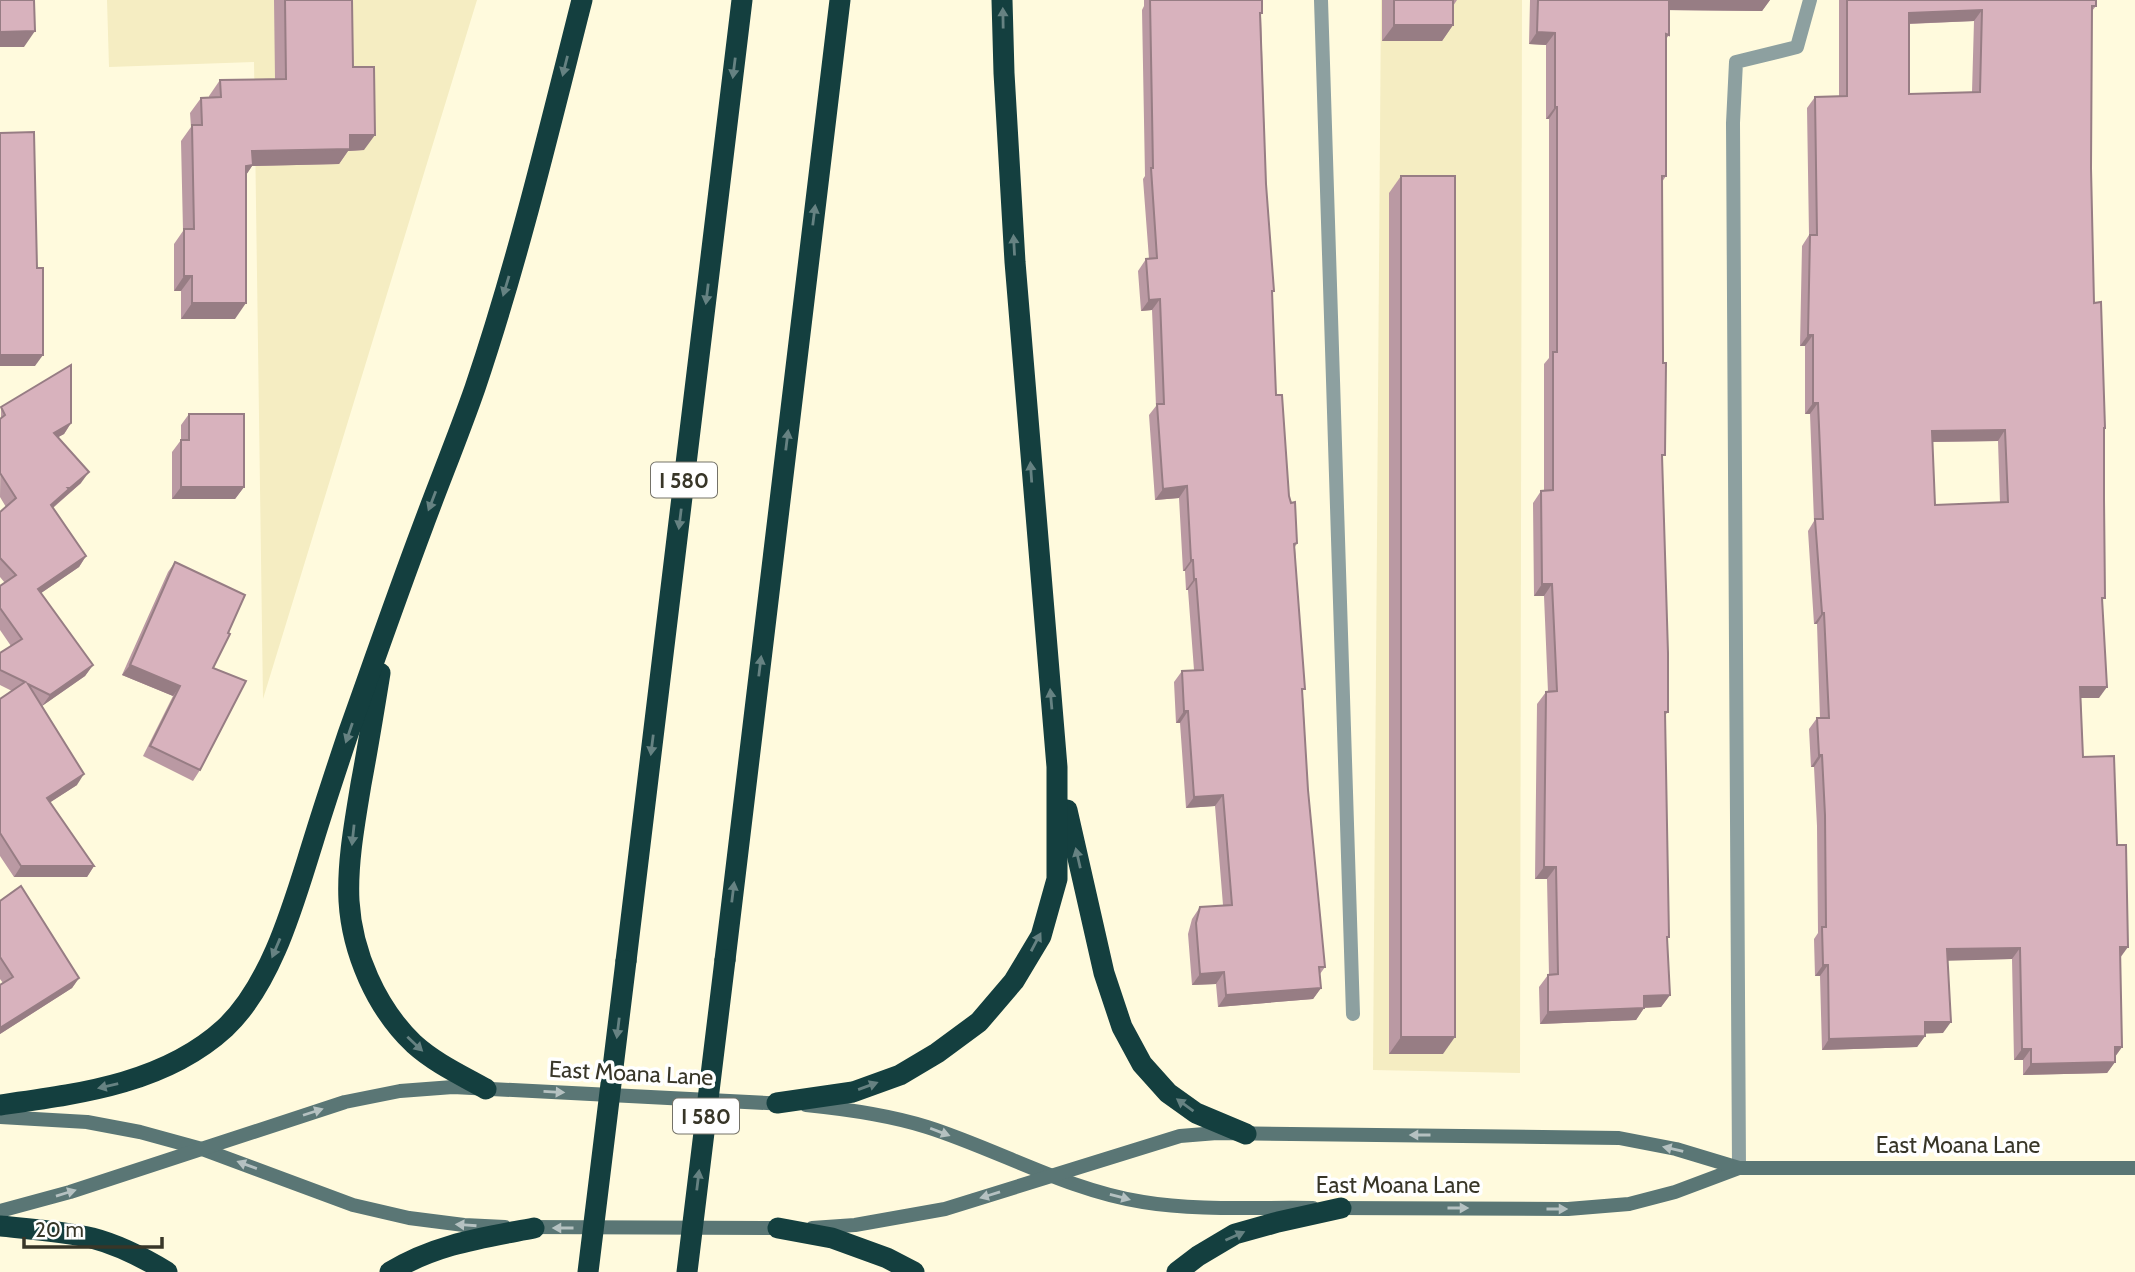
<svg xmlns="http://www.w3.org/2000/svg" width="2135" height="1272" viewBox="0 0 2135 1272" font-family="Cabin,sans-serif">
<style>
.built{fill:#f5edc2}
.lines{fill:none;stroke-linecap:round;stroke-linejoin:round}
.minor{stroke:#8da0a0;stroke-width:14}
.secondary{stroke:#5a7675;stroke-width:14}
.motorway{stroke:#143f3f;stroke-width:21}
.motorway-bridge{stroke:#143f3f;stroke-width:21}
.wall{fill:#ba99a3;fill-rule:evenodd}
.shaded-wall{fill:#977d84}
.building{fill:#d8b2bd;stroke:#977d84;stroke-width:2;fill-rule:evenodd}
.oneway{fill:#668282}
.oneway2{fill:#b5c1c1}
.labels{text-anchor:middle;dominant-baseline:central;stroke-width:7;stroke-linejoin:round;paint-order:stroke}
.shield{fill:#fff;stroke:#747268;stroke-width:2}
.shield-label{font-size:21px;font-weight:bold;fill:#383628}
.street-label{font-size:23px;fill:#383628;stroke:#fff}
</style>
<rect width="100%" height="100%" fill="#fffadd"/>
<g class="built">
<polygon points="107,0 477,0 263,699 254,62 109,67"/>
<polygon points="1381,0 1522,0 1520,1073 1373,1070"/>
</g>
<g class="lines">
<g class="minor">
<polyline points="1321,0 1353,1014"/>
<polyline points="1739,1168 1733,123 1736,62 1797,47 1810,0"/>
</g>
<g class="secondary">
<path d="M 806,1105 C 846,1109 889,1115 927,1127 C 997,1149 1069,1191 1143,1202 C 1198,1211 1257,1207 1313,1208"/>
<polyline points="0,1117 87,1122 140,1132 202,1149 353,1205 409,1218 464,1225 505,1227"/>
<polyline points="1333,1208 1568,1209 1629,1204 1675,1192 1739,1168"/>
<polyline points="0,1211 70,1192 345,1102 400,1091 453,1087 786,1104"/>
<polyline points="525,1227 785,1228"/>
<polyline points="812,1228 855,1225 945,1209 1180,1136 1217,1133 1619,1138 1676,1149 1739,1168 2135,1168"/>
</g>
<g class="motorway">
<path d="M 380,673 C 374,710 368,747 361,784 C 355,821 347,863 349,901 C 352,952 376,1008 414,1044 C 435,1063 461,1075 486,1089"/>
<polyline points="1067,810 1104,973 1122,1027 1142,1064 1168,1093 1196,1113 1246,1134"/>
<polyline points="725,960 840,0"/>
<polyline points="626,961 742,0"/>
<polyline points="777,1103 853,1092 900,1075 937,1053 979,1022 1014,981 1041,936 1057,879 1057,767 1015,262 1004,73 1002,0"/>
<path d="M 0,1105 C 78,1094 164,1084 225,1028 C 272,984 294,902 313,842 C 324,806 336,770 348,734 C 373,664 397,595 423,526 C 440,480 459,434 475,388 C 518,261 549,130 582,0"/>
<path d="M 0,1226 C 31,1229 62,1231 92,1238 C 119,1245 144,1258 167,1272"/>
<polyline points="778,1228 832,1238 887,1258 914,1272"/>
<path d="M 390,1272 C 436,1244 482,1238 534,1228"/>
<polyline points="1177,1272 1198,1256 1235,1234 1278,1222 1341,1208"/>
</g>
<g class="motorway-bridge">
<polyline points="588,1272 626,961"/>
<polyline points="687,1272 725,960"/>
</g>
</g>
<g class="wall">
<polygon points="274,0 352,0 353,67 364,150 348,151 339,164 252,166 246,175 235,319 181,319 181,291 174,291 174,244 183,231 181,141 191,127 190,113 201,98 209,98 209,96 220,80 275,79"/>
<polygon points="1144,0 1262,0 1261,16 1266,184 1274,291 1272,294 1276,395 1289,496 1297,543 1295,547 1308,790 1325,967 1320,974 1321,988 1313,999 1218,1007 1216,984 1192,985 1188,934 1192,919 1200,907 1223,905 1215,806 1186,808 1180,723 1176,723 1174,682 1182,671 1194,670 1188,590 1186,590 1185,571 1183,571 1179,498 1155,500 1149,415 1156,406 1152,310 1141,311 1138,271 1146,259 1149,259 1143,179 1145,176 1142,10 1144,6"/>
<polygon points="1382,0 1457,0 1453,6 1453,25 1442,41 1382,41"/>
<polygon points="1530,0 1770,0 1762,11 1669,10 1669,35 1666,39 1666,176 1662,182 1662,458 1668,712 1665,715 1667,940 1670,995 1661,1007 1644,1008 1636,1020 1540,1024 1539,987 1548,975 1549,975 1547,879 1535,879 1537,704 1546,692 1548,692 1544,596 1534,596 1533,503 1541,491 1544,491 1544,364 1549,358 1549,119 1546,119 1546,45 1529,44"/>
<path d="M 1839,0 L 2096,0 L 2096,6 L 2092,11 L 2091,168 L 2094,303 L 2105,428 L 2104,430 L 2103,602 L 2099,698 L 2081,698 L 2083,757 L 2120,958 L 2122,1047 L 2115,1057 L 2115,1062 L 2107,1073 L 2023,1075 L 2023,1060 L 2014,1060 L 2012,959 L 1948,960 L 1943,1033 L 1925,1033 L 1925,1036 L 1917,1047 L 1822,1050 L 1820,976 L 1815,976 L 1814,939 L 1818,933 L 1817,826 L 1814,767 L 1811,767 L 1809,729 L 1817,718 L 1820,718 L 1817,624 L 1814,624 L 1808,531 L 1814,521 L 1810,414 L 1805,414 L 1805,346 L 1800,346 L 1802,246 L 1809,235 L 1807,108 L 1815,97 L 1839,96 ZM 1974,21 L 1972,92 L 1909,94 L 1909,24 ZM 1998,441 L 2000,503 L 1935,505 L 1932,442 Z"/>
<polygon points="1401,176 1443,1054 1389,1054 1389,193"/>
<polygon points="1,407 71,423 64,434 58,437 81,483 53,508 86,556 79,567 41,593 93,665 85,676 42,706 77,785 50,802 94,866 87,877 14,877 0,856 0,699 12,691 0,685 0,653 11,646 0,630 0,586 5,583 0,577 0,512 6,507 0,497"/>
<polygon points="189,414 244,487 235,499 172,499 172,452 181,440 181,425"/>
<polygon points="175,562 228,633 213,668 200,770 193,781 143,756 173,696 122,675 168,572"/>
<polygon points="0,901 79,978 72,988 0,1034 0,985 3,983 0,979"/>
</g>
<g class="shaded-wall">
<polygon points="1668,0 1770,0 1762,11 1661,10"/>
<polygon points="1982,10 1974,21 1901,24 1909,13"/>
<polygon points="1394,25 1453,25 1442,41 1382,41"/>
<polygon points="35,31 24,47 0,47 0,32"/>
<polygon points="1537,32 1555,33 1546,45 1529,44"/>
<polygon points="1555,107 1557,107 1549,119 1546,119"/>
<polygon points="350,135 375,135 364,150 348,151 339,164 252,166 242,181 235,181 252,151"/>
<polygon points="184,276 192,276 181,291 174,291"/>
<polygon points="1160,299 1152,310 1141,311 1149,300"/>
<polygon points="192,303 246,303 235,319 181,319"/>
<polygon points="1808,335 1813,335 1805,346 1800,346"/>
<polygon points="0,355 43,355 35,366 0,366"/>
<polygon points="1813,403 1818,403 1810,414 1805,414"/>
<polygon points="71,423 64,434 46,444 54,433"/>
<polygon points="2005,430 1998,441 1924,442 1932,431"/>
<polygon points="89,472 81,483 43,516 51,505"/>
<polygon points="1187,486 1179,498 1155,500 1163,489"/>
<polygon points="181,487 244,487 235,499 172,499"/>
<polygon points="86,556 79,567 31,600 38,589"/>
<polygon points="1191,560 1193,560 1185,571 1183,571"/>
<polygon points="1194,579 1196,579 1188,590 1186,590"/>
<polygon points="1542,584 1552,584 1544,596 1534,596"/>
<polygon points="1822,613 1824,613 1817,624 1814,624"/>
<polygon points="93,665 85,676 42,706 50,695"/>
<polygon points="130,665 180,686 173,696 122,675"/>
<polygon points="2080,687 2107,687 2099,698 2073,698"/>
<polygon points="1184,711 1188,711 1180,723 1176,723"/>
<polygon points="1819,755 1822,755 1814,767 1811,767"/>
<polygon points="84,774 77,785 40,809 47,798"/>
<polygon points="1223,795 1215,806 1186,808 1194,797"/>
<polygon points="21,866 94,866 87,877 14,877"/>
<polygon points="1544,867 1556,867 1547,879 1535,879"/>
<polygon points="2120,947 2128,947 2120,958"/>
<polygon points="2020,948 2012,959 1940,961 1947,949"/>
<polygon points="1823,965 1828,965 1820,976 1815,976"/>
<polygon points="1224,972 1216,984 1192,985 1200,974"/>
<polygon points="79,978 72,988 0,1034 0,1028"/>
<polygon points="1321,988 1313,999 1218,1007 1226,995"/>
<polygon points="1670,995 1661,1007 1635,1008 1644,996"/>
<polygon points="1644,1008 1636,1020 1540,1024 1548,1012"/>
<polygon points="1925,1022 1951,1022 1943,1033 1917,1034"/>
<polygon points="1925,1036 1917,1047 1822,1050 1829,1039"/>
<polygon points="1401,1037 1455,1037 1443,1054 1389,1054"/>
<polygon points="2115,1047 2122,1047 2114,1058"/>
<polygon points="2022,1049 2031,1049 2023,1060 2014,1060"/>
<polygon points="2115,1062 2107,1073 2023,1075 2031,1064"/>
</g>
<g class="building">
<polygon points="0,0 34,0 35,31 0,32"/>
<polygon points="285,0 352,0 353,67 374,67 375,135 350,135 350,149 252,151 253,165 246,166 246,303 192,303 192,276 184,276 184,229 194,229 192,125 202,125 201,98 221,97 220,80 286,79"/>
<polygon points="1150,0 1262,0 1262,13 1260,13 1266,184 1274,291 1272,291 1276,395 1282,395 1289,496 1291,503 1295,502 1297,543 1294,544 1305,689 1302,689 1308,790 1325,967 1319,967 1321,988 1226,995 1224,972 1200,974 1196,923 1200,907 1232,905 1223,795 1194,797 1188,711 1184,711 1182,671 1203,670 1196,579 1194,579 1193,560 1191,560 1187,486 1163,489 1157,404 1164,404 1160,299 1149,300 1146,259 1157,258 1151,168 1153,168"/>
<rect x="1394" y="0" width="59" height="25"/>
<polygon points="1538,0 1669,0 1669,35 1666,34 1666,176 1662,176 1663,352 1663,363 1666,363 1665,455 1662,455 1668,653 1668,712 1665,712 1669,937 1667,937 1670,995 1644,996 1644,1008 1548,1012 1548,975 1558,974 1556,867 1544,867 1546,692 1557,691 1552,584 1542,584 1541,491 1553,490 1553,352 1557,352 1557,107 1555,107 1555,33 1537,32"/>
<path d="M 1847,0 L 2096,0 L 2096,6 L 2092,6 L 2091,168 L 2094,303 L 2101,302 L 2105,428 L 2104,428 L 2104,499 L 2105,598 L 2102,598 L 2107,687 L 2080,687 L 2083,757 L 2114,756 L 2117,845 L 2126,845 L 2128,947 L 2120,947 L 2122,1047 L 2115,1047 L 2115,1062 L 2031,1064 L 2031,1049 L 2022,1049 L 2020,948 L 1947,949 L 1951,1022 L 1925,1022 L 1925,1036 L 1829,1039 L 1828,965 L 1823,965 L 1822,927 L 1826,927 L 1825,815 L 1822,755 L 1819,755 L 1817,718 L 1829,718 L 1824,613 L 1822,613 L 1815,519 L 1823,519 L 1818,403 L 1813,403 L 1813,335 L 1808,335 L 1810,235 L 1817,235 L 1815,97 L 1847,96 ZM 1982,10 L 1980,92 L 1909,94 L 1909,13 ZM 2005,430 L 2008,502 L 1935,505 L 1932,431 Z"/>
<polygon points="34,132 37,268 43,268 43,355 0,355 0,133"/>
<rect x="1401" y="176" width="54" height="861"/>
<polygon points="71,365 71,423 54,433 89,472 70,488 68,488 69,489 51,505 86,556 38,589 93,665 50,695 28,684 84,774 47,798 94,866 21,866 0,833 0,699 25,682 0,670 0,653 22,639 0,608 0,586 16,575 0,558 0,512 16,498 0,473 0,419 5,415 1,407"/>
<polygon points="189,414 244,414 244,487 181,487 181,440 189,440"/>
<polygon points="175,562 245,595 228,633 230,634 213,668 246,681 200,770 150,746 180,686 130,665"/>
<polygon points="21,886 79,978 0,1028 0,985 13,977 0,957 0,901"/>
</g>
<defs><path id="oneway-solid" d="M-6-.8H1V-3.2L6.5 0L1 3.2V.8H-6Z" transform="scale(1.75)"/></defs>
<g class="oneway">
<use href="#oneway-solid" transform="translate(1003 18) rotate(-91)"/>
<use href="#oneway-solid" transform="translate(565 66) rotate(104)"/>
<use href="#oneway-solid" transform="translate(734 68) rotate(97)"/>
<use href="#oneway-solid" transform="translate(814 215) rotate(-83)"/>
<use href="#oneway-solid" transform="translate(1014 245) rotate(-93)"/>
<use href="#oneway-solid" transform="translate(506 286) rotate(107)"/>
<use href="#oneway-solid" transform="translate(707 294) rotate(97)"/>
<use href="#oneway-solid" transform="translate(787 440) rotate(-83)"/>
<use href="#oneway-solid" transform="translate(1031 472) rotate(-94)"/>
<use href="#oneway-solid" transform="translate(432 501) rotate(111)"/>
<use href="#oneway-solid" transform="translate(680 519) rotate(97)"/>
<use href="#oneway-solid" transform="translate(760 666) rotate(-83)"/>
<use href="#oneway-solid" transform="translate(1051 699) rotate(-95)"/>
<use href="#oneway-solid" transform="translate(349 733) rotate(109)"/>
<use href="#oneway-solid" transform="translate(652 745) rotate(97)"/>
<use href="#oneway-solid" transform="translate(353 835) rotate(96)"/>
<use href="#oneway-solid" transform="translate(1078 858) rotate(-103)"/>
<use href="#oneway-solid" transform="translate(733 892) rotate(-83)"/>
<use href="#oneway-solid" transform="translate(1036 942) rotate(-62)"/>
<use href="#oneway-solid" transform="translate(276 948) rotate(113)"/>
<use href="#oneway-solid" transform="translate(618 1028) rotate(97)"/>
<use href="#oneway-solid" transform="translate(415 1044) rotate(43)"/>
<use href="#oneway-solid" transform="translate(108 1086) rotate(167)"/>
<use href="#oneway-solid" transform="translate(868 1086) rotate(-20)"/>
<use href="#oneway-solid" transform="translate(1185 1105) rotate(-144)"/>
<use href="#oneway-solid" transform="translate(698 1180) rotate(-83)"/>
<use href="#oneway-solid" transform="translate(1235 1236) rotate(-24)"/>
</g>
<g class="oneway2">
<use href="#oneway-solid" transform="translate(554 1092) rotate(3)"/>
<use href="#oneway-solid" transform="translate(313 1112) rotate(-18)"/>
<use href="#oneway-solid" transform="translate(940 1132) rotate(21)"/>
<use href="#oneway-solid" transform="translate(1420 1135) rotate(-180)"/>
<use href="#oneway-solid" transform="translate(1673 1149) rotate(-167)"/>
<use href="#oneway-solid" transform="translate(247 1165) rotate(-160)"/>
<use href="#oneway-solid" transform="translate(66 1193) rotate(-17)"/>
<use href="#oneway-solid" transform="translate(990 1195) rotate(163)"/>
<use href="#oneway-solid" transform="translate(1120 1197) rotate(15)"/>
<use href="#oneway-solid" transform="translate(1458 1208)"/>
<use href="#oneway-solid" transform="translate(1557 1209)"/>
<use href="#oneway-solid" transform="translate(466 1225) rotate(-176)"/>
<use href="#oneway-solid" transform="translate(563 1228) rotate(-180)"/>
</g>
<g class="labels">
<g class="shield">
<rect x="651" y="462.5" width="66" height="35" rx="5"/>
<rect x="673" y="1098.5" width="66" height="35" rx="5"/>
</g>
<g class="shield-label">
<text x="684" y="480">I 580</text>
<text x="706" y="1116">I 580</text>
</g>
<g class="street-label">
<text transform="translate(631 1073) rotate(3)">East Moana Lane</text>
<text x="1958" y="1145">East Moana Lane</text>
<text x="1398" y="1185">East Moana Lane</text>
</g>
</g>
<path d="M24 1237v10h138v-10" fill="none" stroke="#383628" stroke-width="3.5"/>
<text x="35" y="1237" font-size="21" fill="#383628" stroke="#ffffff" stroke-width="5" paint-order="stroke">20 m</text>
</svg>
